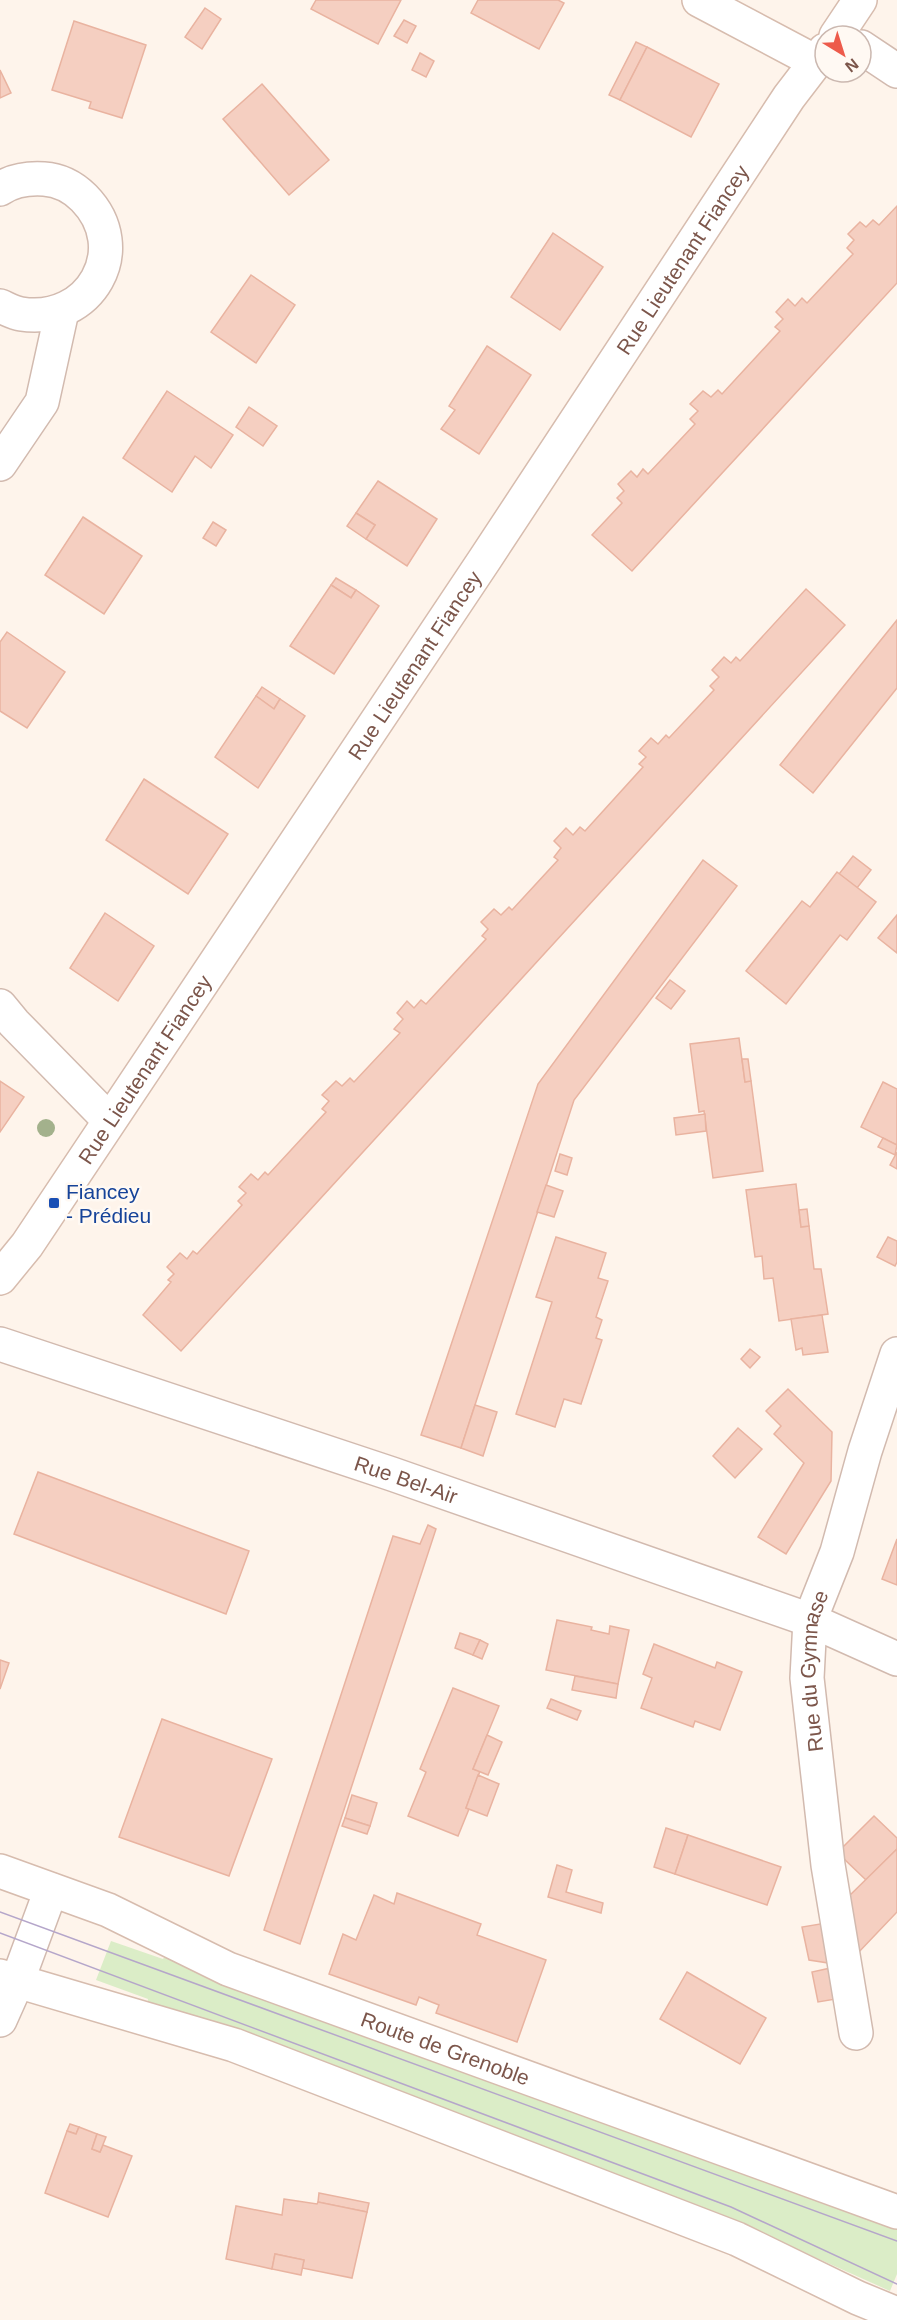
<svg xmlns="http://www.w3.org/2000/svg" width="897" height="2320" viewBox="0 0 897 2320" font-family="Helvetica,sans-serif">
<style>
.green{fill:#dbedc7}
.building{fill:#f5cfc1;stroke:#e9b3a0;stroke-width:1.5}
.lines{fill:none;stroke-linecap:round;stroke-linejoin:round}
.street-casing{stroke:#d2baaf;stroke-width:36}
.secondary-casing{stroke:#d7bcae;stroke-width:36}
.street{stroke:#fff;stroke-width:33}
.secondary{stroke:#fff;stroke-width:33}
.tram{stroke:#b5a6ca;stroke-width:1.5}
.tree{fill:#a3b18c}
.transit-dot{fill:#1a4fb4;stroke:#fff9f3;stroke-width:2}
.labels{text-anchor:middle;dominant-baseline:central;stroke-width:5;stroke-linejoin:round;paint-order:stroke}
.street-label{font-size:21px;fill:#7c564b;stroke:#fff9f3}
.transit-label{font-size:21px;fill:#164399;stroke:#fff9f3;text-anchor:start}
</style>
<rect width="100%" height="100%" fill="#fef4eb"/>
<polygon class="green" points="111,1941 163,1959 167,1953 221,1981 897,2230 897,2274 890,2291 743,2225 660,2191 211,2023 147,2004 148,1999 96,1980"/>
<g class="building">
<polygon points="316,0 401,0 378,44 311,9"/>
<polygon points="478,0 558,0 564,3 539,49 471,13"/>
<polygon points="205,8 221,19 202,49 185,37"/>
<polygon points="404,20 416,26 407,43 394,36"/>
<polygon points="74,21 146,45 122,118 89,108 91,102 52,90"/>
<polygon points="636,42 647,47 620,100 609,95"/>
<polygon points="647,47 719,84 691,137 620,100"/>
<polygon points="420,53 434,61 426,77 412,70"/>
<polygon points="0,70 11,93 0,98"/>
<polygon points="262,84 329,160 289,195 223,119"/>
<polygon points="897,206 897,283 632,571 592,535 622,503 617,498 624,491 618,484 631,471 637,477 643,469 648,474 695,424 690,419 698,411 690,404 703,391 711,397 718,390 722,394 780,331 775,327 783,319 776,312 788,299 795,306 802,298 807,303 853,254 847,248 854,240 848,234 860,222 866,227 873,220 879,225"/>
<polygon points="553,233 603,267 560,330 511,297"/>
<polygon points="251,275 295,305 256,363 211,332"/>
<polygon points="487,346 531,375 479,454 441,429 455,410 449,406"/>
<polygon points="167,391 233,435 211,468 195,456 172,492 123,458"/>
<polygon points="249,407 277,426 263,446 236,427"/>
<polygon points="378,481 437,519 407,566 366,539 375,525 356,513"/>
<polygon points="356,513 375,525 366,539 347,526"/>
<polygon points="83,517 142,556 104,614 45,575"/>
<polygon points="213,522 226,530 216,546 203,538"/>
<polygon points="336,578 356,590 351,598 331,585"/>
<polygon points="331,585 351,598 356,590 379,606 334,674 290,646"/>
<polygon points="806,589 845,625 181,1351 143,1315 171,1282 168,1280 174,1274 167,1267 180,1253 187,1259 193,1251 197,1254 242,1205 238,1201 246,1193 239,1187 251,1174 258,1180 265,1172 268,1175 326,1112 322,1109 329,1101 322,1095 336,1081 342,1086 350,1078 354,1082 400,1033 394,1029 403,1019 397,1013 407,1001 414,1008 421,1000 426,1004 486,939 482,936 488,929 481,922 494,909 501,915 509,907 512,910 558,860 554,857 561,848 554,841 566,828 573,835 580,827 585,831 643,767 639,764 646,757 639,751 651,738 658,744 666,735 669,738 714,690 710,686 719,677 712,670 724,657 731,663 736,657 740,661"/>
<polygon points="897,620 897,688 813,793 780,765"/>
<polygon points="7,632 65,672 27,728 0,711 0,642"/>
<polygon points="262,687 280,699 274,709 256,696"/>
<polygon points="256,696 274,709 280,699 305,716 258,788 215,757"/>
<polygon points="144,779 228,834 188,894 106,840"/>
<polygon points="853,856 871,870 857,888 839,874"/>
<polygon points="703,860 737,886 574,1100 461,1448 421,1435 538,1084"/>
<polygon points="837,872 876,902 847,940 840,935 786,1004 746,971 802,901 810,907"/>
<polygon points="105,913 154,946 118,1001 70,968"/>
<polygon points="897,915 897,953 878,938"/>
<polygon points="670,980 685,991 671,1009 656,998"/>
<polygon points="739,1038 745,1082 751,1081 763,1171 713,1178 704,1111 699,1112 690,1044"/>
<polygon points="742,1059 748,1059 751,1081 745,1082"/>
<polygon points="0,1081 24,1097 0,1132"/>
<polygon points="883,1082 897,1089 897,1145 861,1127"/>
<polygon points="705,1114 706,1131 676,1135 674,1118"/>
<polygon points="883,1138 897,1145 895,1155 878,1147"/>
<polygon points="897,1152 897,1169 890,1165"/>
<polygon points="560,1154 572,1158 567,1175 555,1171"/>
<polygon points="796,1184 801,1227 809,1226 814,1269 821,1269 828,1314 779,1321 773,1278 764,1279 762,1256 755,1257 746,1190"/>
<polygon points="546,1185 563,1191 554,1217 537,1212"/>
<polygon points="807,1209 809,1226 801,1227 799,1210"/>
<polygon points="556,1237 606,1253 598,1278 608,1281 596,1317 602,1320 596,1338 602,1340 581,1404 564,1399 555,1427 516,1414 552,1302 536,1297"/>
<polygon points="888,1237 897,1241 897,1262 895,1266 877,1257"/>
<polygon points="822,1315 828,1352 803,1355 802,1348 796,1350 791,1319"/>
<polygon points="750,1349 760,1357 750,1368 741,1359"/>
<polygon points="788,1389 832,1432 831,1481 786,1554 758,1537 804,1463 774,1434 781,1426 766,1411"/>
<polygon points="475,1405 497,1412 483,1456 461,1448"/>
<polygon points="738,1428 762,1449 735,1478 713,1456"/>
<polygon points="38,1472 249,1551 226,1614 14,1534"/>
<polygon points="428,1525 436,1529 300,1944 264,1930 393,1536 420,1544"/>
<polygon points="897,1539 897,1585 882,1579"/>
<polygon points="557,1620 592,1627 591,1630 609,1634 610,1626 629,1630 618,1684 546,1670"/>
<polygon points="460,1633 480,1640 473,1655 455,1648"/>
<polygon points="480,1640 488,1644 482,1659 473,1655"/>
<polygon points="654,1644 715,1668 717,1662 742,1672 720,1730 695,1721 693,1727 641,1708 652,1678 643,1674"/>
<polygon points="0,1660 9,1663 0,1689"/>
<polygon points="575,1676 618,1684 616,1698 572,1690"/>
<polygon points="453,1688 499,1706 473,1769 480,1771 466,1808 469,1809 458,1836 408,1816 426,1772 420,1769"/>
<polygon points="551,1699 581,1711 577,1720 547,1708"/>
<polygon points="162,1719 272,1759 229,1876 119,1837"/>
<polygon points="487,1735 502,1742 488,1775 473,1769"/>
<polygon points="478,1775 499,1784 487,1816 466,1808"/>
<polygon points="352,1795 377,1803 370,1826 345,1818"/>
<polygon points="874,1816 897,1838 897,1849 866,1880 840,1855 839,1851"/>
<polygon points="345,1818 370,1826 367,1834 342,1826"/>
<polygon points="666,1828 688,1835 675,1874 654,1867"/>
<polygon points="688,1835 781,1867 767,1905 675,1874"/>
<polygon points="897,1849 897,1912 857,1954 845,1900"/>
<polygon points="557,1865 572,1870 566,1892 603,1903 601,1913 548,1897"/>
<polygon points="397,1893 481,1924 477,1935 546,1960 517,2042 436,2013 439,2005 419,1997 416,2005 329,1974 343,1934 356,1940 374,1895 394,1904"/>
<polygon points="826,1923 835,1964 809,1960 802,1927"/>
<polygon points="835,1967 842,1998 818,2002 812,1972"/>
<polygon points="687,1972 766,2018 740,2064 660,2019"/>
<polygon points="70,2124 79,2127 76,2134 67,2131"/>
<polygon points="79,2127 97,2134 92,2149 100,2152 103,2145 132,2156 108,2217 45,2193 67,2131 76,2134"/>
<polygon points="97,2134 106,2137 100,2152 92,2149"/>
<polygon points="319,2193 369,2203 367,2212 318,2202"/>
<polygon points="284,2199 317,2204 318,2202 367,2212 352,2278 302,2268 304,2260 275,2254 272,2269 226,2259 236,2206 282,2215"/>
<polygon points="275,2254 304,2260 301,2275 272,2269"/>
</g>
<g class="lines">
<g class="street-casing">
<g id="street">
<polyline points="861,47 897,71"/>
<path d="M 0,189 C 13,180 28,178 44,179 C 59,180 73,187 84,198 C 134,249 90,325 21,314 C 14,313 7,309 0,306"/>
<polyline points="0,464 42,402 62,311"/>
<polyline points="0,1006 14,1023 109,1120"/>
<path id="s1" d="M 0,1344 L 392,1474 L 810,1620 L 897,1659"/>
<polyline points="0,2020 17,1982 51,1890"/>
<path id="s2" d="M 856,2033 L 828,1865 L 807,1678 L 810,1620 L 837,1552 L 865,1451 L 897,1354"/>
</g>
</g>
<g class="secondary-casing">
<g id="secondary">
<polyline points="699,0 816,62"/>
<polyline points="836,36 860,0"/>
<path id="s3" d="M 0,1278 L 27,1245 L 485,559 L 789,97 L 825,50"/>
<path id="s4" d="M 0,1871 L 108,1910 L 228,1969 L 897,2212"/>
<polyline points="0,1976 234,2045 737,2239 858,2298 897,2314"/>
</g>
</g>
<use href="#street" class="street"/>
<use href="#secondary" class="secondary"/>
<g class="tram">
<polyline points="0,1912 897,2241"/>
<polyline points="0,1933 731,2207 897,2284"/>
</g>
</g>
<circle class="tree" cx="46" cy="1128" r="9"/>
<rect class="transit-dot" x="48" y="1197" width="12" height="12" rx="3"/>
<g class="labels">
<g class="street-label">
<text stroke="none"><textPath href="#s3" startOffset="1226">Rue Lieutenant Fiancey</textPath></text>
<text stroke="none"><textPath href="#s3" startOffset="740">Rue Lieutenant Fiancey</textPath></text>
<text stroke="none"><textPath href="#s3" startOffset="254">Rue Lieutenant Fiancey</textPath></text>
<text stroke="none"><textPath href="#s1" startOffset="428">Rue Bel-Air</textPath></text>
<text stroke="none"><textPath href="#s2" startOffset="366">Rue du Gymnase</textPath></text>
<text stroke="none"><textPath href="#s4" startOffset="480">Route de Grenoble</textPath></text>
</g>
<g class="transit-label">
<text x="66" y="1191">Fiancey<tspan x="66" dy="24">- Prédieu</tspan></text>
</g>
</g>
<g transform="translate(843 54) rotate(142)"><circle r="28" fill="#fff9f3" stroke="#cbb8b0" stroke-width="1.5"/>
<path d="M0-4.5L10 22L0 15L-10 22Z" fill="#ed5b4b"/>
<text y="-9" font-size="16" font-weight="bold" text-anchor="middle" fill="#7c564b">N</text>
</g>
</svg>
